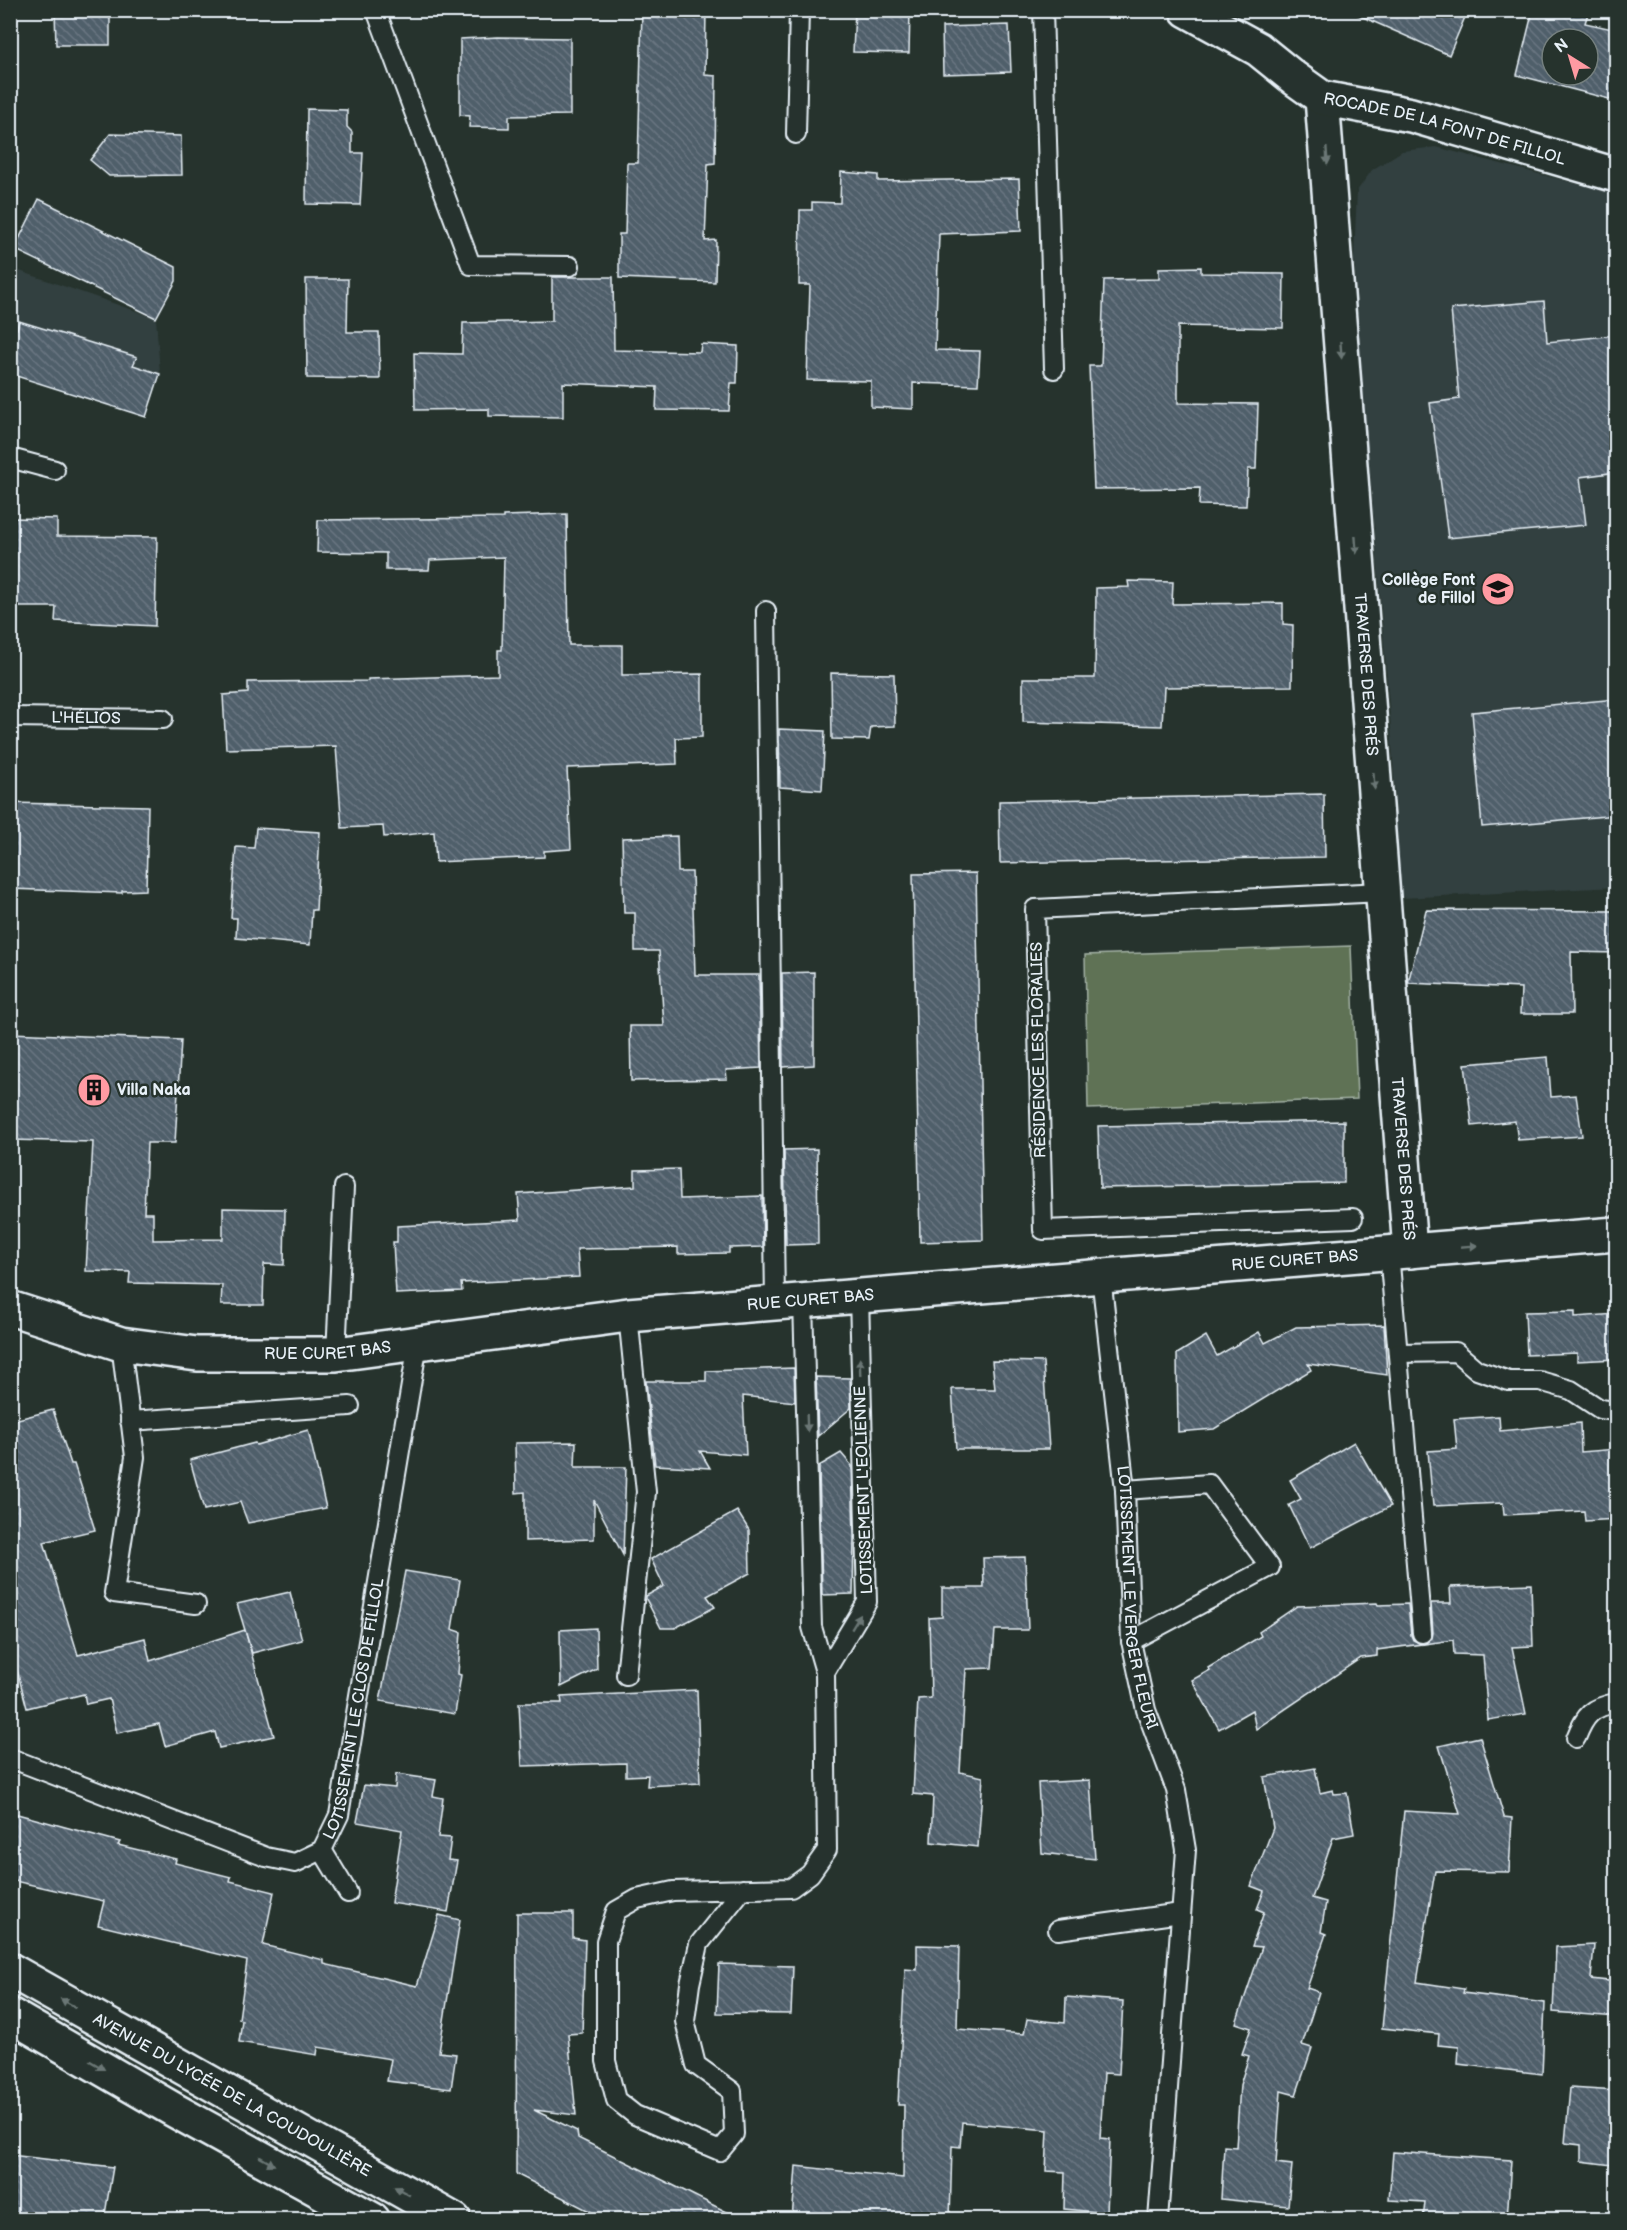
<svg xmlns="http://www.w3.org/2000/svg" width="1627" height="2230" viewBox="0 0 1627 2230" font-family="'Balsamiq Sans',sans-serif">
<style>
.built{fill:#334040}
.park{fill:#5f7255;stroke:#a4b2a6;stroke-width:1.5}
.building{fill:url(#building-back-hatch);stroke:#e8f1f8;stroke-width:1.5;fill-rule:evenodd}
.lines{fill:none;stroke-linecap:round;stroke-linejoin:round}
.lane-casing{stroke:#e8f1f8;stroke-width:22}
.street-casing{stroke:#e8f1f8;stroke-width:38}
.secondary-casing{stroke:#e8f1f8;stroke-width:38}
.lane{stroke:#26332d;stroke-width:18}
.street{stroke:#26332d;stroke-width:33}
.secondary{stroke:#26332d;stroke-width:33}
.oneway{fill:#6a7674}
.labels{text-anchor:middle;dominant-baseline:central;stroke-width:5;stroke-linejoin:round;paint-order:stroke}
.street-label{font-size:16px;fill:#e8f1f8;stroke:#26332d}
.poi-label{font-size:16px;font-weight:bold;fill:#e8f1f8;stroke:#26332d;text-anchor:end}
</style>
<defs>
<pattern id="building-back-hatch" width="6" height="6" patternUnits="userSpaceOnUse" patternTransform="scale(1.5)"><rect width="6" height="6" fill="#505f6b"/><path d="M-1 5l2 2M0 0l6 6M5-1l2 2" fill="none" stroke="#697681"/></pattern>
</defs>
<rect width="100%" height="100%" fill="#26332d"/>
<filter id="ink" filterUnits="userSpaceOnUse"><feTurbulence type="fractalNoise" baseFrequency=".0167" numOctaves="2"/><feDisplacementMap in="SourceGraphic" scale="12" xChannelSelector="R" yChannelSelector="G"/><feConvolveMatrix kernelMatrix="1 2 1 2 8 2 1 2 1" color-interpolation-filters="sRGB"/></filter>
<g filter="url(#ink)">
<g class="built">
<polygon points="1436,147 1616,194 1616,887 1401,898 1391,729 1361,366 1354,258 1357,191 1372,170 1402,151"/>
<polygon points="11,268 156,318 160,374 11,328"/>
</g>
<polygon class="park" points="1351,946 1357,1099 1088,1109 1085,955"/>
<g class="building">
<polygon points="55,10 110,10 110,45 56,45"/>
<polygon points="642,10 706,10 705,75 716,76 715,163 708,164 705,241 716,240 715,282 619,278 619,234 625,234 627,163 638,163"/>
<polygon points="855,10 910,10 909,53 853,52"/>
<polygon points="1347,10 1468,10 1449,55"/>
<path d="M 1533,10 L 1589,10 L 1585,23 L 1617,30 L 1617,101 L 1517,75 ZM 1552,39 L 1588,39 L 1588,75 L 1552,75 Z"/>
<polygon points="1009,25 1011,72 943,74 942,27"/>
<polygon points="498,37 570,38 570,115 509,116 509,128 469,127 470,116 460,115 460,39"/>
<polygon points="307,109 347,110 347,127 352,132 352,153 363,153 360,205 306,204"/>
<polygon points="110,134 181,136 182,175 109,176 90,160"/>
<polygon points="841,172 878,175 878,181 1019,179 1021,231 939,234 935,350 980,351 978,385 913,383 913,409 871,407 871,381 807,380 810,285 799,285 800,210 812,210 812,202 840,203"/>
<polygon points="39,199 176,267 176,281 156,318 14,249"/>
<polygon points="1201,267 1201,273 1284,274 1283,328 1178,326 1178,403 1258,404 1256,469 1248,469 1246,506 1199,505 1200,488 1094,489 1089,366 1101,366 1104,280 1159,279 1159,268"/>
<polygon points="552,277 613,277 614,350 700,352 701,344 738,346 737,383 731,383 729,411 656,410 657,387 563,383 563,417 489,416 489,409 415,410 414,353 462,354 463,323 552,321"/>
<polygon points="306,279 348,279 347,332 379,332 380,379 307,378"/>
<polygon points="1544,301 1547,342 1617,335 1617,472 1580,477 1586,525 1448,538 1430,403 1459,399 1451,309"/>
<polygon points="19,321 137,357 133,365 160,374 146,417 10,374 10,327 17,329"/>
<polygon points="567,514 569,645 622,645 622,675 702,674 702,737 676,738 677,764 567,768 571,849 544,851 544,857 436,862 434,832 384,837 383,826 342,828 336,746 226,749 223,695 248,693 248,682 368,681 368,679 498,675 498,650 502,650 504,557 430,560 429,570 386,570 386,553 317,552 318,520 503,518 503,516"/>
<polygon points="10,518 57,519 57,536 157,537 155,626 55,621 56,607 10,607"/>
<polygon points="1128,581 1173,582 1172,604 1283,603 1283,624 1293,625 1292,686 1164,687 1162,726 1023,722 1023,678 1095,678 1096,588 1129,587"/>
<polygon points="831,673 894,674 895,726 871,727 869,740 832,739"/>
<polygon points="1617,699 1617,815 1482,827 1472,712"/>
<polygon points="779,729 825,731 822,790 780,787"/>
<polygon points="1324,794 1325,857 1000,863 999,801"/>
<polygon points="10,803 148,806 146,890 122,891 122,893 10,889"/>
<polygon points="256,828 320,832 316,910 312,910 310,945 236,938 237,918 231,918 236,847 254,848"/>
<polygon points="677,836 678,872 692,872 695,975 759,975 761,1068 726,1070 727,1079 631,1081 630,1026 664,1026 659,951 635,951 635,913 624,913 622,838"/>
<polygon points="976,873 983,1240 920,1242 913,874"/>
<polygon points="1426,910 1617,911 1617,953 1571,952 1572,1014 1520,1014 1521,988 1408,983"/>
<polygon points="814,972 814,1065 783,1067 782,973"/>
<polygon points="10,1033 181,1040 175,1143 147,1143 144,1213 153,1213 153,1240 223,1239 223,1208 285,1209 284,1265 264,1264 263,1305 221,1305 222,1285 129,1283 130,1272 86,1271 93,1142 10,1140"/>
<polygon points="1548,1057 1551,1097 1576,1095 1582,1136 1518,1140 1515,1121 1472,1126 1465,1064"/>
<polygon points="1344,1121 1344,1183 1100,1188 1098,1126"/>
<polygon points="817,1149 818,1244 786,1245 784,1150"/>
<polygon points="679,1169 680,1199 762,1196 763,1247 729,1248 729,1253 678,1254 678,1247 577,1249 579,1277 461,1283 462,1291 396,1294 393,1242 397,1242 397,1226 520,1220 518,1194 635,1186 635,1170"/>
<polygon points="1575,1311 1575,1317 1617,1314 1617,1359 1577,1361 1577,1353 1527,1355 1525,1312"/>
<polygon points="1384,1325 1387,1375 1308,1364 1311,1370 1214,1429 1178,1432 1177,1354 1206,1336 1217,1356 1259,1332 1265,1343 1296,1327"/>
<polygon points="992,1361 1043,1362 1049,1449 956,1449 952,1389 995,1389"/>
<polygon points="794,1368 795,1402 743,1396 746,1455 700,1451 710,1468 655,1465 646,1381 706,1381 706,1371"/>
<polygon points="816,1377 850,1378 851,1408 818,1436"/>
<polygon points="53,1410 71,1464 74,1464 95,1530 44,1542 78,1655 145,1638 150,1661 245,1630 274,1736 219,1748 215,1732 165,1746 159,1724 117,1733 109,1699 86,1704 84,1694 27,1708 10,1644 10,1421"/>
<polygon points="1499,1416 1500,1431 1580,1423 1581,1452 1617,1449 1617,1519 1585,1521 1584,1511 1504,1515 1503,1503 1433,1506 1428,1451 1457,1449 1454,1419"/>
<polygon points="308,1430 326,1508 248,1523 240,1502 204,1510 190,1460 255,1443 256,1445"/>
<polygon points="576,1442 575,1467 626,1467 623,1555 594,1500 594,1539 525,1541 525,1492 516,1493 515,1443"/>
<polygon points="1354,1442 1391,1506 1310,1548 1289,1505 1301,1499 1290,1480"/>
<polygon points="841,1453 852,1466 854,1536 853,1594 822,1595 819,1466"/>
<polygon points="737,1511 749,1530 750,1573 707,1596 715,1607 675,1628 661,1628 646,1599 646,1596 664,1586 651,1559"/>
<polygon points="1025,1557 1028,1630 995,1630 992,1668 966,1669 960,1772 983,1777 978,1847 931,1842 933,1796 913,1794 918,1699 931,1698 929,1618 942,1617 942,1588 984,1588 983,1558"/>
<polygon points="405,1571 460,1580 452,1629 461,1632 458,1674 461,1675 455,1714 380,1701"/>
<polygon points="1531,1584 1533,1646 1512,1647 1526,1714 1488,1720 1483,1655 1454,1654 1453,1640 1424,1644 1432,1638 1433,1633 1431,1603 1451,1603 1450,1587"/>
<polygon points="290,1592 302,1640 252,1653 237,1604"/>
<polygon points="1377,1603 1378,1605 1408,1604 1411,1635 1413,1640 1422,1644 1377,1650 1377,1656 1361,1658 1256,1729 1252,1710 1219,1729 1192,1680 1210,1670 1208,1668 1261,1636 1259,1632 1297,1606"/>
<polygon points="596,1628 597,1669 561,1687 560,1630"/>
<polygon points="697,1690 700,1783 647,1786 648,1775 626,1776 626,1763 522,1766 519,1703 562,1703 561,1697"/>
<polygon points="1480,1737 1504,1817 1512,1818 1509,1872 1435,1871 1417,1982 1464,1989 1463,1993 1545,2003 1542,2074 1458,2064 1459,2047 1438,2045 1439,2034 1382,2028 1404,1811 1460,1814 1439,1746"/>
<polygon points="1315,1768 1320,1793 1333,1790 1334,1794 1347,1793 1354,1834 1333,1838 1312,1898 1326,1902 1321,1932 1326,1934 1307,1988 1319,1992 1302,2045 1312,2048 1296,2095 1281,2091 1276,2163 1292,2165 1288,2206 1221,2199 1224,2146 1236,2147 1240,2085 1249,2056 1242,2054 1251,2028 1236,2023 1262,1947 1252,1946 1264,1912 1257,1909 1264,1891 1251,1886 1273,1828 1264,1777"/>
<polygon points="396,1774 436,1780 433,1796 443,1798 438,1837 451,1838 448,1860 457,1861 448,1912 391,1903 402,1830 357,1822 364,1785 395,1788"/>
<polygon points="1090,1780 1095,1859 1042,1853 1038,1783"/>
<polygon points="10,1812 120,1842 118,1845 176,1859 175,1863 231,1877 230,1881 274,1892 263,1945 324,1960 324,1964 417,1986 439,1915 460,1920 439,2052 456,2054 451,2089 387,2081 391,2059 318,2047 317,2055 239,2042 242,2020 239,2019 247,1961 98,1925 104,1901 10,1880"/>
<polygon points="517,1913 573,1913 573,1938 585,1940 582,2033 568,2034 576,2115 534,2110 577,2131 578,2138 743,2220 607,2220 516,2174"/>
<polygon points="917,1945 959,1946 957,2029 1024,2034 1027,2019 1065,2023 1066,1997 1123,2001 1119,2074 1104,2073 1100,2138 1110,2139 1107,2213 1064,2209 1065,2172 1046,2171 1048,2130 962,2122 960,2147 952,2146 950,2220 792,2220 796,2166 903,2178 904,2105 898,2105 905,1969 917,1970"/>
<polygon points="1594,1945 1591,1979 1617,1982 1617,2017 1553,2012 1556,1947"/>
<polygon points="719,1964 793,1966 791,2014 717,2013"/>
<polygon points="1570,2088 1617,2091 1617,2158 1613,2158 1612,2165 1581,2161 1581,2145 1565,2143"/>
<polygon points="1393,2152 1511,2160 1507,2220 1423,2220 1425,2202 1389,2200"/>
<polygon points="10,2155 113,2167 104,2220 10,2220"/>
</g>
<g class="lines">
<g class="lane-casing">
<g id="lane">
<polyline points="376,10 471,265 570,266"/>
<polyline points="1043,10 1054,369"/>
<polyline points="796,134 799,10"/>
<polyline points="10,458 55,470"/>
<polyline points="766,611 775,1303"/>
<path id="s1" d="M 10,717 L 163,719"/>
<polyline points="1353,1218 1043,1230 1035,909 1383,892"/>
<polyline points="1389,1252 1422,1633"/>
<path id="s2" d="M 1101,1276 L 1125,1490 L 1131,1641 L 1146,1710 L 1176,1790 L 1186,1850 L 1158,2220"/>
<polyline points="121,1344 135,1457 114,1593 196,1604"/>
<polyline points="1398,1353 1456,1352 1477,1370 1509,1381 1540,1381 1571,1390 1600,1409 1616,1411"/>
<polyline points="336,1354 344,1187"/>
<polyline points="130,1421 350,1406"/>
<polyline points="1125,1490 1209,1484 1270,1567 1131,1641"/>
<polyline points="825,1672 867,1602 859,1296"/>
<polyline points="626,1675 646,1492 628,1315"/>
<path d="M 1576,1738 C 1585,1715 1592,1707 1616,1703"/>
<path id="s3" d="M 10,1758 L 266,1857 L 295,1863 L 322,1850 L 339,1815 L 418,1343"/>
<polyline points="322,1850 348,1893"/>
<polyline points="743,1889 699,1944 690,1984 685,2021 696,2065 732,2091 734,2134 720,2151 635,2115 616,2100 606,2061 606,1941 616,1911 637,1899 673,1891 791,1888 810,1874 827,1850 825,1672 812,1627 803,1301"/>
<polyline points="1058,1930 1181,1913"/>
</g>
</g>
<g class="street-casing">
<g id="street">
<path id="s4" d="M 1322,98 L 1410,1251"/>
<path id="s5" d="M 10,1308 L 121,1344 L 197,1354 L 336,1354 L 628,1315 L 1616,1234"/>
</g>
</g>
<g class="secondary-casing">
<g id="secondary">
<path id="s6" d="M 1187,10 L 1258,49 L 1294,78 L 1322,98 L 1411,115 L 1616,175"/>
<path id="s7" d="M 10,1970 L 454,2220"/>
<polyline points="10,2015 174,2110 373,2220"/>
</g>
</g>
<use href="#lane" class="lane"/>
<use href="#street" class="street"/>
<use href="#secondary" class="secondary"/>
</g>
<defs><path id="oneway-solid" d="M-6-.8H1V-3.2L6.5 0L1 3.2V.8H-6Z" transform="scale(1.5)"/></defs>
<g class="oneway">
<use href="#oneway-solid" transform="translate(1327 156) rotate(86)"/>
<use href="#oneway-solid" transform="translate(1341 350) rotate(86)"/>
<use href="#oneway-solid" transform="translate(1356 545) rotate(86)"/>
<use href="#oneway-solid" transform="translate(1374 781) rotate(86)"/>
<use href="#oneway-solid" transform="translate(1469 1246) rotate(-5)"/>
<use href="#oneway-solid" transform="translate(860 1367) rotate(-92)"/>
<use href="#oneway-solid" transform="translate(807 1423) rotate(88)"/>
<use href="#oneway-solid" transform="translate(856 1622) rotate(-59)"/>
<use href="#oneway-solid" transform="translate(68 2003) rotate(-150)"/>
<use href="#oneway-solid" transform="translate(97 2065) rotate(30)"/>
<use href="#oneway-solid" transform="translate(267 2161) rotate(29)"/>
<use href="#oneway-solid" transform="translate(402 2191) rotate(-151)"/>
</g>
</g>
<defs>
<g id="school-disc" transform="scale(1.725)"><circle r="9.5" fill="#ff9aa2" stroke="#26332d"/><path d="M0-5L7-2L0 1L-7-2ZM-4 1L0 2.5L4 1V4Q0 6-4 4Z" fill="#111"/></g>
<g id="building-disc" transform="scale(1.725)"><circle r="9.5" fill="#ff9aa2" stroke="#26332d"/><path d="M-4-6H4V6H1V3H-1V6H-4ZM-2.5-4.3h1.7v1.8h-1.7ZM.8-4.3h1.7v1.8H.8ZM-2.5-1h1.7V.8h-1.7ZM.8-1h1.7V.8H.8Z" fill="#111"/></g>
</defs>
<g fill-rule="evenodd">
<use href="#school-disc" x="1498" y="589"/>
<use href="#building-disc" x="94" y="1090"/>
</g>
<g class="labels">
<g class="street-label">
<text stroke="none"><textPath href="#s6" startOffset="288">ROCADE DE LA FONT DE FILLOL</textPath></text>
<text stroke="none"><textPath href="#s4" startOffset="578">TRAVERSE DES PRÉS</textPath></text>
<text stroke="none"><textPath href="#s1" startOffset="76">L'HÉLIOS</textPath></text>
<text transform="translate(1039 1050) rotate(-91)">RÉSIDENCE LES FLORALIES</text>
<text stroke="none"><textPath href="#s4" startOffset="1064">TRAVERSE DES PRÉS</textPath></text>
<text stroke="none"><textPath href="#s5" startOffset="1296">RUE CURET BAS</textPath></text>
<text stroke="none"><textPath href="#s5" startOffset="810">RUE CURET BAS</textPath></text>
<text stroke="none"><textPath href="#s5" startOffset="324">RUE CURET BAS</textPath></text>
<text transform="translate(864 1490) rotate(-92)">LOTISSEMENT L'EOLIENNE</text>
<text stroke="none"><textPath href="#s2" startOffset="324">LOTISSEMENT LE VERGER FLEURI</textPath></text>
<text stroke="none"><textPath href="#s3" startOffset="480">LOTISSEMENT LE CLOS DE FILLOL</textPath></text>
<text stroke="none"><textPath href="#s7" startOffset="255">AVENUE DU LYCÉE DE LA COUDOULIÈRE</textPath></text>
</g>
<g class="poi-label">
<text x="1475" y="580">Collège Font<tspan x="1475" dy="18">de Fillol</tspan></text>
<text x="117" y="1090" text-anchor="start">Villa Naka</text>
</g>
</g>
<rect width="1627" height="2230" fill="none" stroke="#26332d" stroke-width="36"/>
<rect x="18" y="18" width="1591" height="2194" fill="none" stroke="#e8f1f8" stroke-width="2" filter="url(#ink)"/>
<g transform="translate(1570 57) rotate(323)"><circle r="28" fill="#26332d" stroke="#747f7e" stroke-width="1.5"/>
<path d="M0-4.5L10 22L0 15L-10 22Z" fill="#ff9aa2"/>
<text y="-9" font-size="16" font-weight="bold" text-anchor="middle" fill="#e8f1f8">N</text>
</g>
</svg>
